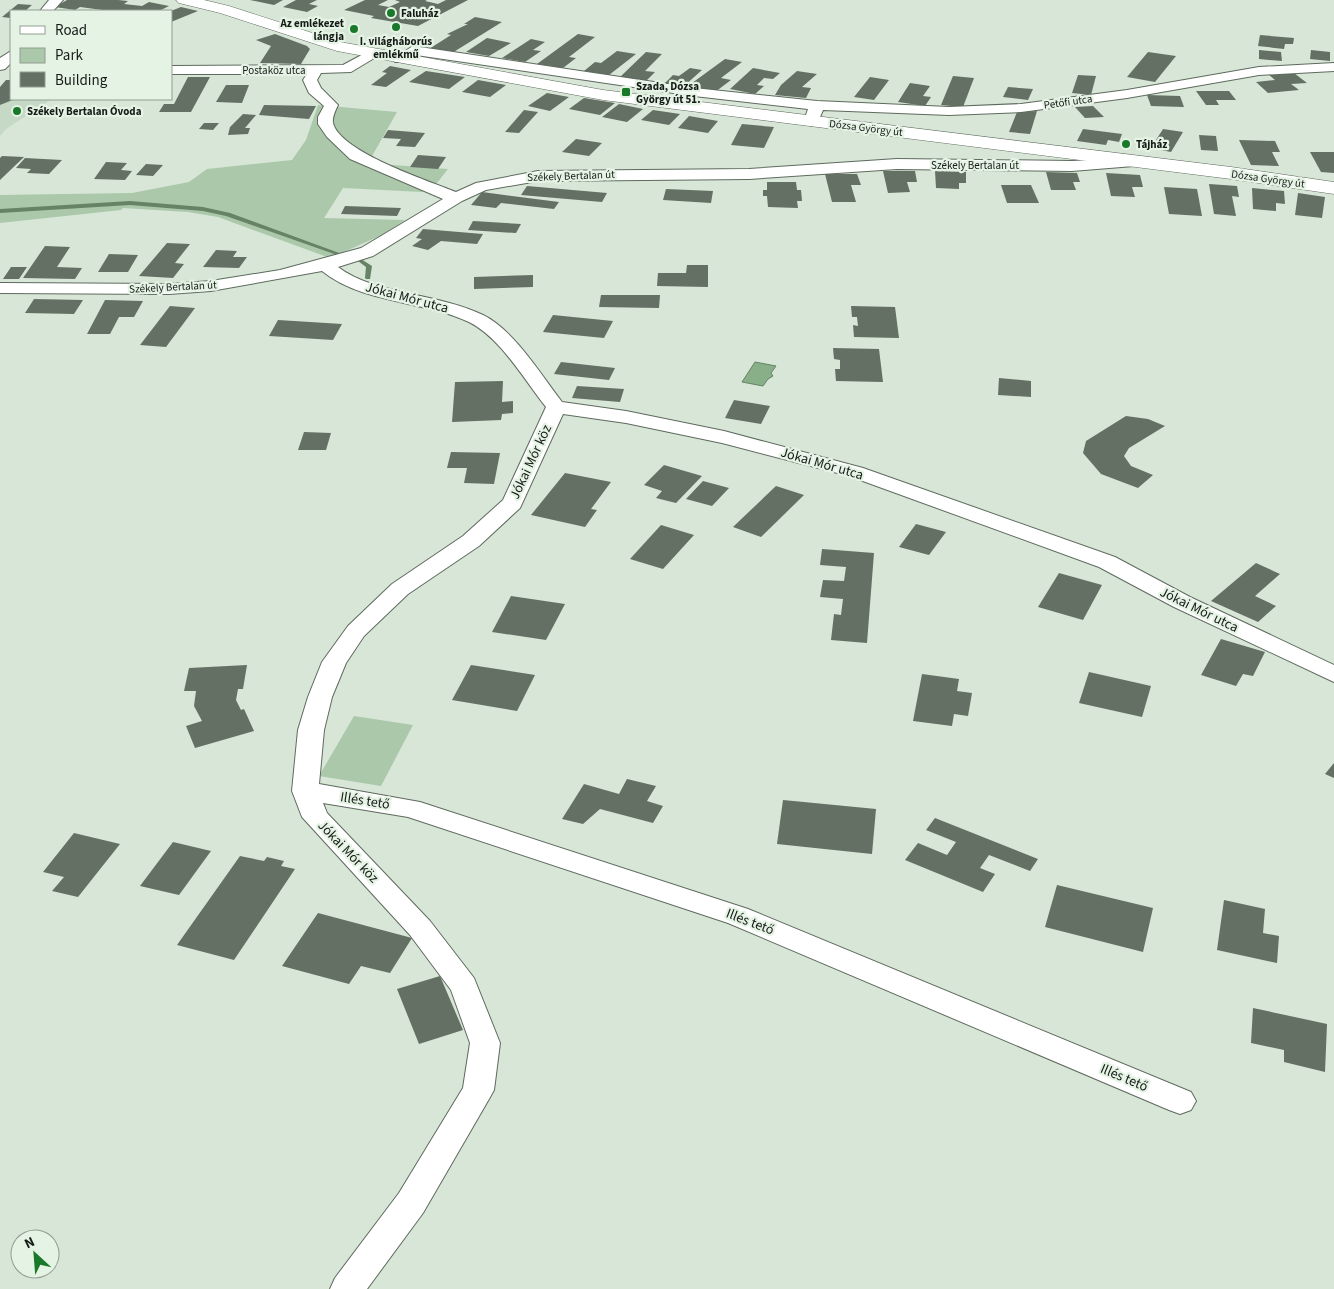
<svg xmlns="http://www.w3.org/2000/svg" width="1334" height="1289" viewBox="0 0 1334 1289" font-family="'Source Sans 3',sans-serif">
<style>
.built{fill:#c6d9c6}
.green{fill:#abc8ab}
.water{fill:#88af88;stroke:#668366}
.lines{fill:none;stroke-linecap:round;stroke-linejoin:round}
.stream{fill:#668366;fill-rule:evenodd}
.building{fill:#637063}
.street-casing{stroke:#5e6a5e;stroke-width:2}
.secondary-casing{stroke:#5e6a5e;stroke-width:1}
.street{fill:#fff;fill-rule:evenodd}
.secondary{fill:#fff;fill-rule:evenodd}
.poi-dot{fill:#197829;stroke:#e5f3e5;stroke-width:2}
.labels{text-anchor:middle;dominant-baseline:central;stroke-width:4.5;stroke-linejoin:round;paint-order:stroke}
.far-poi-label{font-size:11px;font-weight:bold;fill:#161b16;stroke:#e5f3e5;text-anchor:start}
.far-street-label{font-size:11px;fill:#161b16;stroke:#e5f3e5}
.street-label{font-size:14px;fill:#161b16;stroke:#e5f3e5}
</style>
<rect width="100%" height="100%" fill="#d7e6d7"/>
<polygon class="built" points="6,80 11,80 11,99 52,99 6,129 0,136 0,87"/>
<g class="green">
<polygon points="318,105 397,112 371,158 379,164 448,169 437,183 422,192 343,188 324,218 405,220 382,235 330,258 218,217 188,212 123,208 121,210 0,223 0,195 132,193 189,182 207,169 292,160 306,140"/>
<polygon points="354,716 413,725 381,786 319,776"/>
</g>
<polygon class="water" points="755,362 776,366 771,373 773,376 768,379 763,386 742,382"/>
<g class="lines">
<g class="stream">
<polygon points="130,201 203,207 230,213 342,254 337,255 226,216 203,211 130,205 0,213 0,209"/>
<polygon points="361,259 372,266 370,279 366,279 365,278 366,267 358,261"/>
</g>
</g>
<g class="building">
<polygon points="67,0 118,0 128,1 124,4 142,6 149,2 169,6 159,11 110,11 80,7 75,10 55,7"/>
<polygon points="250,0 283,0 274,5"/>
<polygon points="296,0 317,0 309,4 318,6 307,12 283,7"/>
<polygon points="365,0 388,0 378,5 389,7 400,2 395,0 427,0 425,1 438,4 446,0 468,0 418,26 371,18 374,16 344,10"/>
<polygon points="18,4 32,5 25,11 11,11 11,18 2,17"/>
<polygon points="181,7 198,11 171,22 171,11"/>
<polygon points="475,17 502,22 452,53 429,49 451,35 447,34 468,24 464,24"/>
<polygon points="275,34 307,46 310,49 301,64 260,63 271,46 256,40"/>
<polygon points="578,34 595,37 569,57 576,58 563,68 537,64"/>
<polygon points="1260,35 1294,38 1293,44 1285,44 1284,49 1258,46"/>
<polygon points="487,38 511,43 489,56 466,52"/>
<polygon points="531,39 545,42 533,50 541,51 525,62 502,58"/>
<polygon points="1259,50 1281,52 1282,61 1259,59"/>
<polygon points="1311,50 1330,52 1330,61 1310,59"/>
<polygon points="617,51 636,54 609,75 584,71 595,62 601,63"/>
<polygon points="646,52 662,54 645,71 655,72 645,82 619,78"/>
<polygon points="1148,52 1176,56 1155,82 1127,77"/>
<polygon points="725,59 742,62 721,78 731,80 715,92 688,86"/>
<polygon points="390,66 411,70 386,87 371,85 387,73 382,72"/>
<polygon points="690,68 702,70 683,87 664,84 673,75 679,76"/>
<polygon points="753,68 780,73 773,79 764,78 757,85 764,86 755,94 730,89"/>
<polygon points="426,71 465,77 449,89 409,82"/>
<polygon points="797,71 817,74 802,87 811,88 806,98 775,95 781,85"/>
<polygon points="1294,73 1307,83 1291,84 1299,90 1268,93 1256,82 1275,80 1268,74"/>
<polygon points="1078,75 1096,76 1091,95 1072,93"/>
<polygon points="953,76 974,78 963,107 941,105"/>
<polygon points="188,77 210,77 191,112 159,112 164,104 174,104"/>
<polygon points="870,77 889,80 874,100 854,97"/>
<polygon points="6,80 11,80 11,93 9,95 11,95 11,99 15,99 0,105 0,87"/>
<polygon points="478,80 506,85 490,97 462,92"/>
<polygon points="910,83 930,86 923,96 931,97 925,106 898,102"/>
<polygon points="226,85 249,85 242,103 216,102"/>
<polygon points="1008,87 1033,89 1028,100 1003,97"/>
<polygon points="1196,91 1229,91 1236,100 1216,100 1219,105 1206,105"/>
<polygon points="547,93 569,97 550,111 528,106"/>
<polygon points="1147,95 1180,96 1184,107 1151,106"/>
<polygon points="584,98 615,103 600,115 569,109"/>
<polygon points="619,104 643,109 627,122 602,117"/>
<polygon points="264,105 316,106 309,119 259,115"/>
<polygon points="1093,106 1104,117 1085,118 1075,107"/>
<polygon points="524,110 538,112 519,133 505,132"/>
<polygon points="653,110 680,114 669,125 641,120"/>
<polygon points="1037,111 1030,134 1009,132 1017,112"/>
<polygon points="243,114 256,115 245,128 250,128 248,134 228,135 230,127"/>
<polygon points="689,116 718,121 708,133 678,128"/>
<polygon points="204,123 219,123 213,130 199,129"/>
<polygon points="742,124 774,127 764,148 731,145"/>
<polygon points="1083,129 1122,134 1119,142 1108,140 1106,145 1077,141"/>
<polygon points="1163,129 1183,132 1171,152 1151,148"/>
<polygon points="388,130 425,133 415,147 396,146 401,139 383,138"/>
<polygon points="1199,135 1216,136 1218,151 1201,150"/>
<polygon points="576,139 602,143 589,156 562,152"/>
<polygon points="1239,140 1275,141 1280,152 1272,152 1279,166 1251,165"/>
<polygon points="1310,152 1334,152 1334,173 1321,172"/>
<polygon points="418,155 446,157 438,169 410,167"/>
<polygon points="2,156 24,157 0,180 0,158"/>
<polygon points="25,158 62,160 49,174 27,173 31,169 16,168"/>
<polygon points="106,162 127,163 121,170 132,171 125,180 94,179"/>
<polygon points="146,164 163,165 153,176 136,175"/>
<polygon points="883,171 915,171 917,182 907,182 910,192 888,193"/>
<polygon points="935,171 966,172 966,183 959,183 959,189 936,188"/>
<polygon points="1046,172 1077,173 1080,182 1073,182 1076,190 1051,190"/>
<polygon points="1106,173 1140,175 1143,187 1132,187 1135,197 1111,196"/>
<polygon points="825,174 857,174 861,185 851,185 856,202 832,202"/>
<polygon points="767,182 796,182 797,190 801,190 802,201 797,201 798,208 768,207 767,196 763,196 763,190 767,190"/>
<polygon points="1209,184 1237,186 1239,197 1232,196 1236,216 1214,214"/>
<polygon points="1001,185 1031,185 1039,203 1007,203"/>
<polygon points="527,186 607,193 602,202 521,195"/>
<polygon points="1164,187 1197,189 1202,216 1169,214"/>
<polygon points="1252,188 1284,191 1285,204 1276,203 1276,211 1253,209"/>
<polygon points="666,189 713,191 711,203 663,200"/>
<polygon points="482,192 559,202 554,209 501,203 496,208 471,205"/>
<polygon points="1298,193 1325,197 1322,218 1295,215"/>
<polygon points="345,206 401,208 397,216 341,214"/>
<polygon points="473,221 521,224 516,233 468,230"/>
<polygon points="423,229 483,234 477,244 441,241 428,250 412,246 422,239 416,238"/>
<polygon points="167,243 190,244 175,263 184,264 173,278 139,276"/>
<polygon points="45,246 70,247 57,267 82,268 75,279 23,278"/>
<polygon points="216,250 237,251 233,257 247,257 239,268 203,267"/>
<polygon points="109,254 138,255 128,272 98,272"/>
<polygon points="687,265 708,265 708,287 657,286 658,273 686,273"/>
<polygon points="11,267 27,267 19,279 3,279"/>
<polygon points="533,275 533,287 474,289 474,277"/>
<polygon points="601,295 660,295 659,308 599,307"/>
<polygon points="34,299 83,300 74,314 25,313"/>
<polygon points="105,300 143,301 134,317 119,317 110,334 87,334"/>
<polygon points="170,306 195,308 166,347 140,345"/>
<polygon points="851,306 895,307 899,338 854,337 853,325 858,326 857,317 852,317"/>
<polygon points="553,315 613,321 604,338 543,332"/>
<polygon points="278,320 342,324 333,340 269,336"/>
<polygon points="833,348 879,349 883,382 836,381 835,369 840,369 840,360 834,359"/>
<polygon points="561,362 615,368 609,380 554,374"/>
<polygon points="999,378 1031,381 1031,397 998,395"/>
<polygon points="503,381 502,402 513,401 513,413 502,414 501,420 452,422 455,382"/>
<polygon points="577,386 624,389 620,402 572,398"/>
<polygon points="734,400 770,406 761,424 725,418"/>
<polygon points="1126,416 1148,419 1165,426 1129,448 1124,456 1131,466 1153,475 1138,488 1101,474 1083,453 1086,441"/>
<polygon points="304,432 331,433 326,450 298,450"/>
<polygon points="451,452 500,453 494,484 464,483 467,468 447,468"/>
<polygon points="664,465 702,476 676,503 656,498 662,491 644,485"/>
<polygon points="565,473 611,482 591,509 597,510 585,527 531,515"/>
<polygon points="703,481 729,488 712,506 686,499"/>
<polygon points="776,486 804,495 761,537 733,527"/>
<polygon points="916,524 946,532 929,555 899,547"/>
<polygon points="661,525 694,535 663,569 630,559"/>
<polygon points="822,549 874,553 867,643 831,640 834,614 841,615 843,599 820,597 823,580 844,581 846,567 820,565"/>
<polygon points="1256,563 1280,574 1255,596 1276,606 1258,622 1211,601"/>
<polygon points="1059,573 1102,585 1083,620 1038,607"/>
<polygon points="511,596 565,604 546,640 492,632"/>
<polygon points="1221,639 1265,652 1253,676 1243,674 1236,686 1201,675"/>
<polygon points="247,665 243,689 238,689 236,700 241,710 244,709 254,731 195,748 186,726 202,721 194,706 196,691 184,691 189,668"/>
<polygon points="471,665 535,675 517,711 452,700"/>
<polygon points="1089,672 1151,686 1142,717 1079,703"/>
<polygon points="922,674 959,679 957,691 972,693 968,716 954,714 952,726 913,721"/>
<polygon points="1334,763 1334,778 1325,774"/>
<polygon points="627,779 656,786 647,801 663,806 653,823 600,809 583,824 562,819 584,784 619,794"/>
<polygon points="783,800 876,809 872,854 777,844"/>
<polygon points="935,818 1038,859 1030,871 989,855 980,868 995,874 983,892 905,860 918,843 947,855 956,842 926,830"/>
<polygon points="74,833 120,844 78,897 52,891 64,877 43,872"/>
<polygon points="173,842 211,851 179,895 140,886"/>
<polygon points="240,856 264,861 267,857 284,861 281,866 295,869 234,960 177,945"/>
<polygon points="1057,885 1153,908 1143,952 1045,927"/>
<polygon points="1224,900 1265,909 1263,933 1279,936 1277,963 1217,950"/>
<polygon points="318,913 412,938 390,973 361,966 349,984 282,966"/>
<polygon points="440,976 463,1030 419,1044 397,989"/>
<polygon points="1253,1008 1327,1024 1325,1072 1284,1062 1284,1050 1251,1043"/>
</g>
<g class="lines">
<g class="street-casing">
<g id="street">
<polygon points="49,0 63,0 53,11 40,11"/>
<polygon points="413,46 694,88 817,101 949,107 1021,104 1127,90 1259,67 1334,63 1334,71 1259,75 1127,98 1021,112 949,115 823,110 817,124 812,126 804,121 808,109 694,96 416,55 405,62 395,62 393,59"/>
<path d="M 371,50 L 378,54 L 376,57 L 351,72 L 321,73 L 317,80 L 321,88 L 338,105 C 336,109 332,117 333,123 C 340,152 429,181 456,192 L 476,183 L 538,171 L 749,169 L 897,159 L 1072,161 L 1140,158 L 1142,161 L 1140,164 L 1134,166 L 1072,171 L 897,169 L 749,179 L 538,181 L 486,190 L 462,201 L 373,256 L 338,267 C 375,295 438,293 483,315 C 514,330 541,375 562,402 L 626,411 L 724,431 L 863,468 L 1115,557 L 1190,597 L 1334,665 L 1334,682 L 1174,607 L 1099,567 L 849,476 L 722,443 L 626,423 L 563,414 L 520,508 L 479,546 L 408,594 L 364,636 L 346,663 L 332,697 L 324,730 L 319,784 L 420,802 L 748,909 L 1191,1092 L 1196,1101 L 1191,1110 L 1180,1114 L 1169,1110 L 728,923 L 408,817 L 323,803 L 327,813 L 430,921 L 474,978 L 500,1043 L 494,1090 L 489,1099 L 423,1213 L 367,1289 L 330,1289 L 335,1278 L 399,1193 L 463,1088 L 470,1043 L 451,990 L 410,935 L 302,817 L 292,791 L 298,730 L 308,697 L 322,662 L 348,626 L 392,584 L 463,536 L 503,500 L 546,407 C 525,381 500,337 469,322 C 422,300 363,304 322,271 L 211,291 L 169,294 L 0,293 L 0,283 L 169,284 L 211,281 L 280,270 L 361,248 L 443,199 L 350,159 L 327,137 L 318,124 L 318,117 L 324,106 L 309,93 L 303,80 L 307,74 L 171,74 L 171,66 L 343,65 Z"/>
<polygon points="11,51 11,63 5,69 0,70 0,58"/>
</g>
</g>
<g class="secondary-casing">
<polygon id="secondary" points="176,0 204,0 229,6 340,42 603,90 1231,167 1334,182 1334,194 1231,179 603,100 337,51 220,13 179,3"/>
</g>
<use href="#street" class="street"/>
<use href="#secondary" class="secondary"/>
</g>
<g class="poi-dot">
<circle cx="391" cy="13" r="5"/>
<circle cx="396" cy="27" r="5"/>
<circle cx="354" cy="29" r="5"/>
<rect x="621" y="87" width="10" height="10" rx="2.5"/>
<circle cx="17" cy="111" r="5"/>
<circle cx="1126" cy="144" r="5"/>
</g>
<g class="labels">
<g class="far-poi-label">
<text x="401" y="13">Faluház</text>
<text x="344" y="23" text-anchor="end">Az emlékezet<tspan x="344" dy="13">lángja</tspan></text>
<text x="396" y="41" text-anchor="middle">I. világháborús<tspan x="396" dy="13">emlékmű</tspan></text>
<text x="636" y="86">Szada, Dózsa<tspan x="636" dy="13">György út 51.</tspan></text>
<text x="27" y="111">Székely Bertalan Óvoda</text>
<text x="1136" y="144">Tájház</text>
</g>
<g class="far-street-label">
<text x="274" y="70">Postaköz utca</text>
<text transform="translate(1068 102) rotate(-8)">Petőfi utca</text>
<text transform="translate(866 128) rotate(7)">Dózsa György út</text>
<text x="975" y="165">Székely Bertalan út</text>
<text transform="translate(571 176) rotate(-2)">Székely Bertalan út</text>
<text transform="translate(1268 179) rotate(8)">Dózsa György út</text>
<text transform="translate(173 287) rotate(-3)">Székely Bertalan út</text>
</g>
<g class="street-label">
<text transform="translate(407 298) rotate(15)">Jókai Mór utca</text>
<text transform="translate(531 462) rotate(-65)">Jókai Mór köz</text>
<text transform="translate(822 464) rotate(16)">Jókai Mór utca</text>
<text transform="translate(1199 610) rotate(26)">Jókai Mór utca</text>
<text transform="translate(365 801) rotate(9)">Illés tető</text>
<text transform="translate(348 852) rotate(46)">Jókai Mór köz</text>
<text transform="translate(750 922) rotate(21)">Illés tető</text>
<text transform="translate(1124 1078) rotate(23)">Illés tető</text>
</g>
</g>
<rect x="10" y="10" width="162" height="90" fill="#e5f3e5" stroke="#929d92"/>
<rect x="20" y="26" width="25" height="8" fill="#ffffff" stroke="#929d92"/>
<text x="55" y="35" font-size="15" fill="#161b16">Road</text>
<rect x="20" y="48" width="25" height="15" fill="#abc8ab" stroke="#929d92"/>
<text x="55" y="60" font-size="15" fill="#161b16">Park</text>
<rect x="20" y="72" width="25" height="15" fill="#637063" stroke="#929d92"/>
<text x="55" y="85" font-size="15" fill="#161b16">Building</text>
<g transform="translate(35 1254) rotate(334)"><circle r="24" fill="#e5f3e5" stroke="#929d92"/>
<path d="M0-4L9 19L0 12L-9 19Z" fill="#197829"/>
<text y="-8" font-size="14" font-weight="bold" text-anchor="middle" fill="#161b16">N</text>
</g>
</svg>
